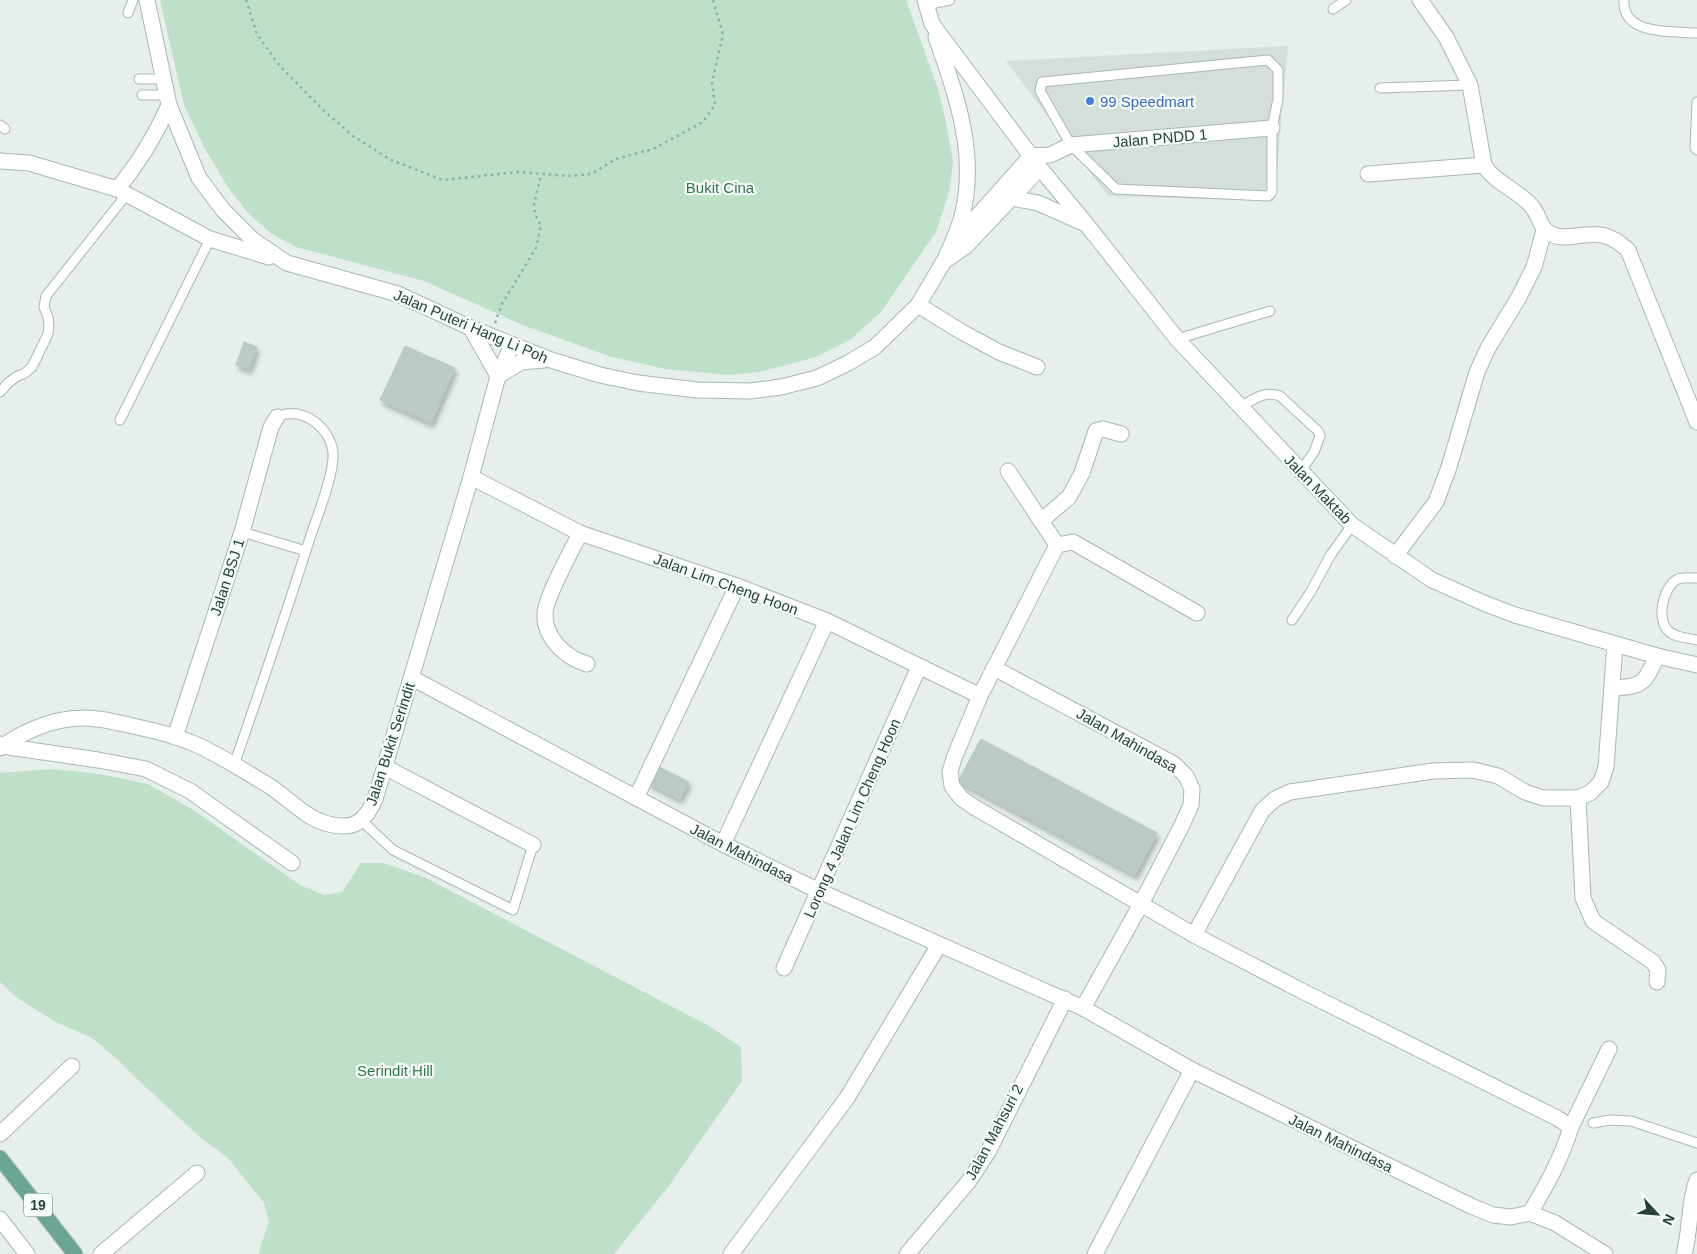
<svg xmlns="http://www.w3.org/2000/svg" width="1697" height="1254" viewBox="0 0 1697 1254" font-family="Arial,sans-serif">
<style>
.built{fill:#d4dfda}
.green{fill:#bfe0c8}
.building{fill:#bbcac4;stroke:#b8c9c2;filter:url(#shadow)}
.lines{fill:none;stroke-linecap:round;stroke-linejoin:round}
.service-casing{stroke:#a8b8b2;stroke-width:11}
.minor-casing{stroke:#a8b8b2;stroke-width:17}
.tertiary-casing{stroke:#a8b8b2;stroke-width:17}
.secondary-casing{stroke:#a4bbb3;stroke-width:17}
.primary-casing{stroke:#c2cac8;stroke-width:17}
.path{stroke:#86b3a5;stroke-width:2.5;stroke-dasharray:2.5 4;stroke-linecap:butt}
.service{stroke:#fff;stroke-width:9}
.minor{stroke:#fff;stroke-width:15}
.tertiary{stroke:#fff;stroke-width:15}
.secondary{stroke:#fff;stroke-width:15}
.primary{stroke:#6aa596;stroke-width:15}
.shop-dot{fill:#3f7fe0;stroke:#f7fbf9;stroke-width:2}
.labels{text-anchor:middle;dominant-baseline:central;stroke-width:4.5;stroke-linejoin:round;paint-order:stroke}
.shield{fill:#f7fbf9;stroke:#637a73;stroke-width:1}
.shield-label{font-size:14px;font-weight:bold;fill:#24423a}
.shop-label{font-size:15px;fill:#366cbe;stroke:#f7fbf9;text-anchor:start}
.street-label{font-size:15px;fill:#24423a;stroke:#f7fbf9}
.park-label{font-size:15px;fill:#2d7a4b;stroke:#f7fbf9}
</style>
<defs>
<filter id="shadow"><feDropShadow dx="2.5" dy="4.5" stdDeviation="2.5" flood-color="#0004"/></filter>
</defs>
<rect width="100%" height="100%" fill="#e6efeb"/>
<polygon class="built" points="1288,46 1274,201 1108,196 1006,61"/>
<g class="green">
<polygon points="160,0 906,0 938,89 946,122 953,162 949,192 936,232 881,312 850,340 816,357 760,372 728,375 665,369 612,357 525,326 424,281 296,247 272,234 248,213 228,187 205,149 184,105"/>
<polygon points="53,769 100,774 148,784 195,811 300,885 324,895 342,892 361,863 383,863 424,877 709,1026 741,1047 742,1081 668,1187 614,1254 259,1254 260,1248 269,1222 264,1203 227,1157 202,1139 136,1078 116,1058 92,1038 56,1022 17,998 0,982 0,773"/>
</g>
<g class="building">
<polygon points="244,342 257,347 249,369 236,365"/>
<polygon points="405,346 455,368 431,423 380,400"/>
<polygon points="981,739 1157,833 1135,875 958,781"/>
<polygon points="657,766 689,782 680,799 648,783"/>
</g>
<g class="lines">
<g class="service-casing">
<g id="service">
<path d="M 1624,0 C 1622,36 1672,31 1697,33"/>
<polyline points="926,5 950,0"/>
<polyline points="1333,9 1346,0"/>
<polyline points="128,13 133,0"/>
<polygon points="1268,60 1278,70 1278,99 1272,128 1272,192 1268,196 1116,189 1071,145 1040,91 1042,82"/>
<polyline points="139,79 164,79"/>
<polyline points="1380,88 1470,85"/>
<polyline points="142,95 167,95"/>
<polyline points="1697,102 1695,148 1697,150"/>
<polyline points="0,125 5,129"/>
<polyline points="1177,339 1270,311"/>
<polyline points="0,392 8,383 16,377 25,373 32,367 48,334 49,325 48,317 44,307 46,296 127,194"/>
<path d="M 1240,407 C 1253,400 1264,390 1280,396 L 1318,431 L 1320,436 L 1314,452 L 1300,472"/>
<polyline points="120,420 210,239"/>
<polyline points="242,532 306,551"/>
<path d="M 1697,578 C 1691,578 1683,577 1678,579 C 1662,587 1655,623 1671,633 C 1678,638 1688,638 1697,640"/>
<polyline points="1292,620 1310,593 1330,556 1352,525"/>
<path d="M 234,765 C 260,690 286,614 310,538 C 317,517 332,480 333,458 C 335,430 302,404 277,417"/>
<polyline points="362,821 393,850 513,910 533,845"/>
<polyline points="1593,1123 1610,1120 1631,1121 1697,1143"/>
</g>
</g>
<g class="minor-casing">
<g id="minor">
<path d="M 1420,0 L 1446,37 L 1470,85 L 1484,165 C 1496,185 1520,190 1533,208 C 1540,217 1540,230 1553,235 C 1560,238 1568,237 1576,236 C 1600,233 1609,233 1628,250 L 1697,422"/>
<polyline points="1031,156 1050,155 1071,145 1272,128"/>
<polyline points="1368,174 1484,165"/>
<polyline points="918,305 962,332 999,352 1037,367"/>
<polyline points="1008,471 1057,545"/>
<polyline points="471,477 580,533 737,586 827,621 980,696"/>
<polyline points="1041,521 1069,497 1082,473 1096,431 1103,429 1121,434"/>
<path d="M 580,533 C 572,550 545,598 545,614 C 544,638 566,658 587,664"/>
<polyline points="1395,556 1436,502 1449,467 1477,372 1488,348 1519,297 1534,267 1544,230"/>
<polyline points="1197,613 1073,542 1057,545 980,696 954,758 950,772 952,786 961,798 974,807 1194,935 1304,992 1557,1118 1571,1127"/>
<polyline points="994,668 1174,764 1186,776 1192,789 1191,805 1182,825 1141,904 1083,1008"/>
<polyline points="412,678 723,844 819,891 1083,1008 1192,1070 1471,1206 1493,1215 1511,1217 1530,1213 1555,1223 1605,1254"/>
<path d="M 1612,688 C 1643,687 1645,683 1657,656"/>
<polyline points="175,737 242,532 271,427 277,417"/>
<polyline points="0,744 2,746 98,760 146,769 190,791 292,863"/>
<path d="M 0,748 C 24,731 51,719 81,718 C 99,717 119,723 137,727 C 157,731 176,736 195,744 C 220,755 244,771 268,785 C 287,797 303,816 325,823 C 352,831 364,824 375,799 L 471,477 L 498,376 L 512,345"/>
<polyline points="385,767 533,845"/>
<polyline points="636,798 737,586"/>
<polyline points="1578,798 1583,898 1593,921 1653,962 1658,970 1657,982"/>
<polyline points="723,844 827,621"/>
<polyline points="1194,935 1262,811 1275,799 1290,792 1433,771 1473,770 1498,776 1525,792 1543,798 1578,798 1590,793 1601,782 1606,767 1615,644"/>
<polyline points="784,968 919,667"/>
<polyline points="0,1134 72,1066"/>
<path d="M 1530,1213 C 1546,1186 1562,1158 1571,1127 L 1609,1049"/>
<polyline points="0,1219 27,1254"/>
<polyline points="101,1254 197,1173"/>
<polyline points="731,1254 847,1098 939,945"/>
<polyline points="907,1254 969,1181 988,1152 1065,999"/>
<polyline points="1095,1254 1192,1070"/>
<path d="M 1684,1254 C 1691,1229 1688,1204 1697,1180"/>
</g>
</g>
<g class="tertiary-casing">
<g id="tertiary">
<polyline points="147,0 169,105 199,178 223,210 253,240 287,263 398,294 471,328 551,360 600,375 638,383 697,390 750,391 781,387 817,378 848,363 875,347 918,305 957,239 1031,156"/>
<polyline points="0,161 29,163 117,189 210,239 269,257"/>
<path d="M 117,189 C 139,163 155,136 169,105"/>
<polyline points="949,258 966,246 1040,168"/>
<polyline points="471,328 498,376 521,362 544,360"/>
</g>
</g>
<g class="secondary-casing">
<g id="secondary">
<polyline points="925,0 932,24 1040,168 1087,225 1177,339 1352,525 1432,580 1486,604 1515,615 1657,656 1697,665"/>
<path d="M 936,37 C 956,95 978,154 962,216 C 958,232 950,247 944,262"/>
<polyline points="1012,198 1038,203 1083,223"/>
</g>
</g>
<g class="primary-casing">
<polyline id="primary" points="0,1158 75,1254"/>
</g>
<g class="path">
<polyline points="246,0 257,34 279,65 323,110 353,136 391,160 443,180 518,172 569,176 591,174 616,159 653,149 703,122 715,105 712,82 723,34 713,0"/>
<polyline points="495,323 502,304 536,248 541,226 535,214 534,205 541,174"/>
</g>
<use href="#service" class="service"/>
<use href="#minor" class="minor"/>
<use href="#tertiary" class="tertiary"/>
<use href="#secondary" class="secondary"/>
<use href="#primary" class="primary"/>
</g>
<circle class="shop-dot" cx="1090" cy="101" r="5"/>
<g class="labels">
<rect class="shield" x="24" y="1193.5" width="28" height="23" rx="4"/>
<g class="shield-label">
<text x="38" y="1205">19</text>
</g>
<g class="shop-label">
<text x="1100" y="101">99 Speedmart</text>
</g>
<g class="street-label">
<text transform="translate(1160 138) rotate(-5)">Jalan PNDD 1</text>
<text transform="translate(471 326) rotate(23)">Jalan Puteri Hang Li Poh</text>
<text transform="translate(1318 489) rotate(46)">Jalan Maktab</text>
<text transform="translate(227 577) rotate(-72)">Jalan BSJ 1</text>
<text transform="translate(726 584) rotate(20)">Jalan Lim Cheng Hoon</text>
<text transform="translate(1127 740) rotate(30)">Jalan Mahindasa</text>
<text transform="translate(390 744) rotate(-72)">Jalan Bukit Serindit</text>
<text transform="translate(852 818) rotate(-66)">Lorong 4 Jalan Lim Cheng Hoon</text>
<text transform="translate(742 853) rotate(27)">Jalan Mahindasa</text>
<text transform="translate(994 1132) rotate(-62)">Jalan Mahsuri 2</text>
<text transform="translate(1341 1143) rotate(26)">Jalan Mahindasa</text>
</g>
<g class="park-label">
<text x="720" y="187">Bukit Cina</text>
<text x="395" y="1070">Serindit Hill</text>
</g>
</g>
<g transform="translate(1657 1214) rotate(116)" stroke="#f7fbf9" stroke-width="4" paint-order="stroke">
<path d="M0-4L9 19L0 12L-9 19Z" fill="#24423a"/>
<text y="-8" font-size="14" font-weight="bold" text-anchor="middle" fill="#24423a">N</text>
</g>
</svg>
